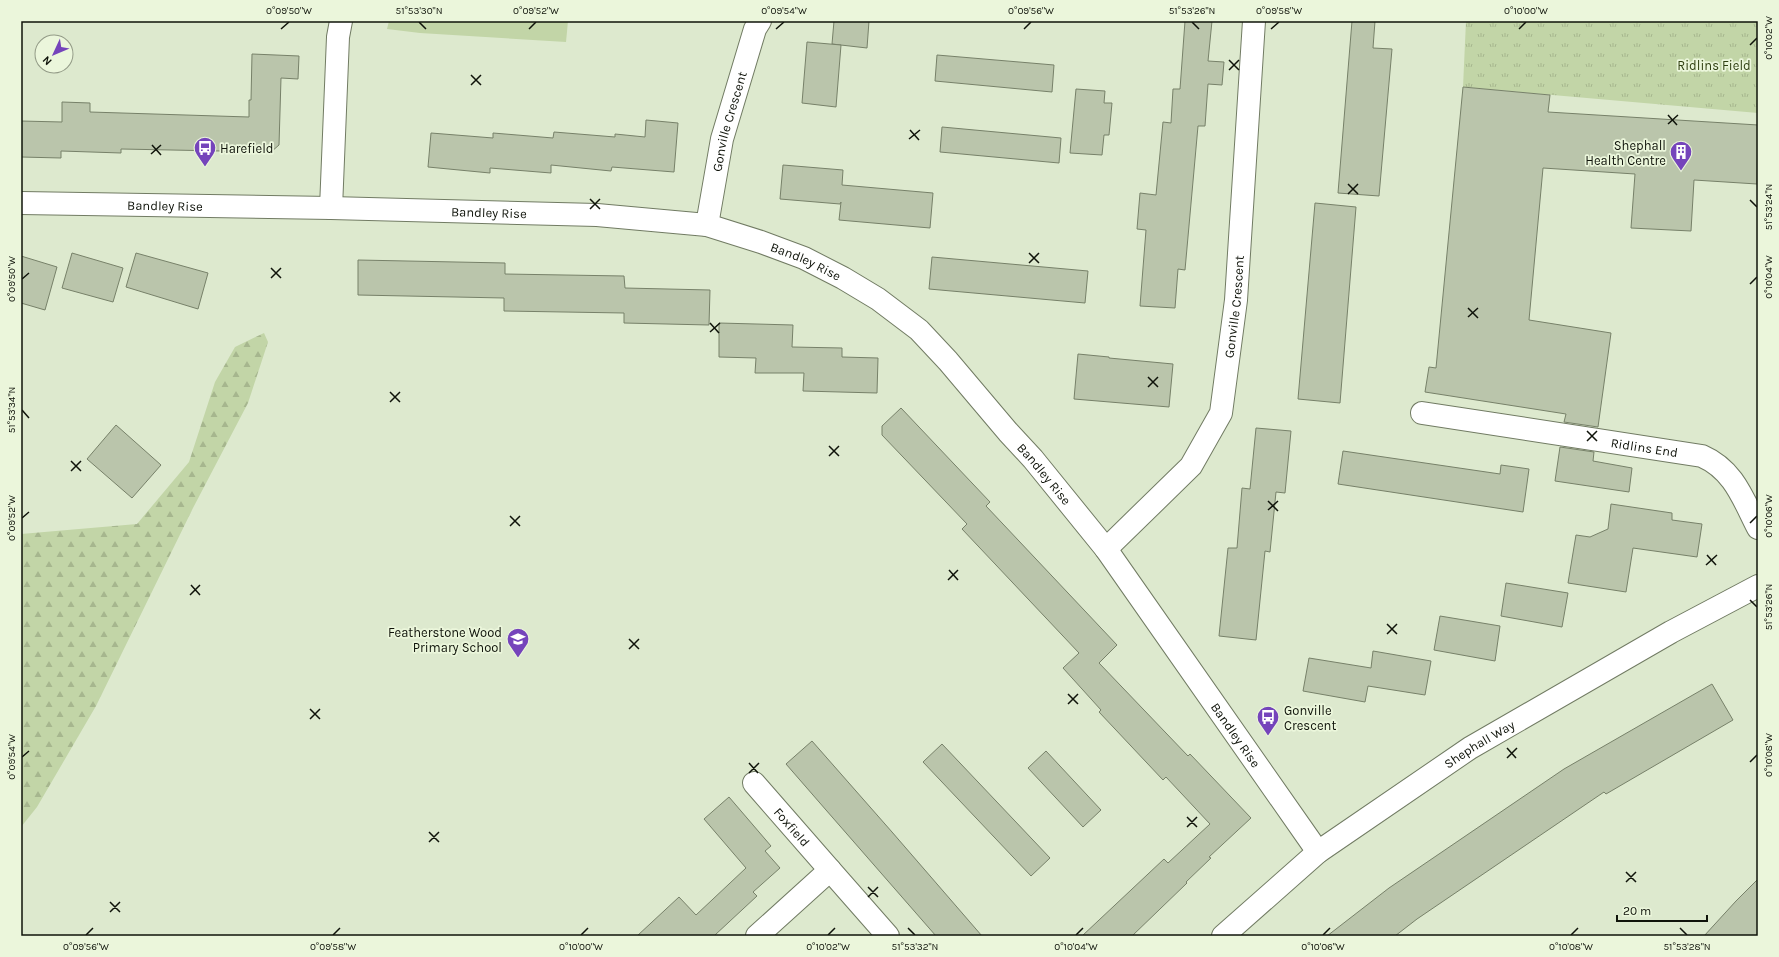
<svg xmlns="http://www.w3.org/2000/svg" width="1779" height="957" viewBox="0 0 1779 957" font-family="Karla,sans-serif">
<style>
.grass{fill:url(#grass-tufts)}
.forest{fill:url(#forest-firs)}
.garden{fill:#c2d5a7}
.building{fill:#bac5ab;stroke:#778169}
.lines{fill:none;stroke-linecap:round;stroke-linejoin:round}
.minor-casing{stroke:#717b63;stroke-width:24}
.minor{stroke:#fff;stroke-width:22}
.ticks{fill:none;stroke:#0f130a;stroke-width:1.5}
.labels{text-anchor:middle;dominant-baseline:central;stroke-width:3.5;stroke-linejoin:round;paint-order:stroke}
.park-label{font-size:13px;fill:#2f3f11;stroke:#ebf6db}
.street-label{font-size:13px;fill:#0f130a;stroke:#ebf6db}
.poi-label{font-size:13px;fill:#0f130a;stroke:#ebf6db;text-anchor:end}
.neatline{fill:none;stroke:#0f130a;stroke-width:1.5}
.ticks-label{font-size:10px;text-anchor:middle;fill:#0f130a}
</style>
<defs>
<pattern id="grass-tufts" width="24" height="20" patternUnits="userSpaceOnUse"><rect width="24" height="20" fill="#c2d5a7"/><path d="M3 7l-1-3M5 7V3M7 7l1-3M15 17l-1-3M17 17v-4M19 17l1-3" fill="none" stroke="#a6b68e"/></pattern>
<pattern id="forest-firs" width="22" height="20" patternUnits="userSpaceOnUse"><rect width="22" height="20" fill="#c2d5a7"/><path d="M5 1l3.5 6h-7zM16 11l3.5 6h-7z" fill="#a6b68e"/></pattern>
</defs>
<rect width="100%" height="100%" fill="#dde9ce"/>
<polygon class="grass" points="1466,21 1758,21 1758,113 1463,87"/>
<polygon class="forest" points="264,333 268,342 248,403 193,508 96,706 37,807 21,827 21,534 137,524 189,462 215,382 235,347"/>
<polygon class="garden" points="389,21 568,21 566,42 420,33 387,29"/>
<g class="building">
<polygon points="834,21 869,21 867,48 832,44"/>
<polygon points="1185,21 1212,21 1208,61 1224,62 1222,85 1208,84 1205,126 1198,126 1185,270 1178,269 1175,308 1140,306 1146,230 1137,229 1140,193 1156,195 1163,122 1171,123 1173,89 1180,89"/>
<polygon points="1352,21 1375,21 1373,48 1392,49 1379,196 1338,193"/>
<polygon points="807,42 841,45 836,107 802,103"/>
<polygon points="252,54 299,56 298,79 281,78 279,145 271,152 121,149 121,153 61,151 61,158 21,157 21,121 62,122 62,102 90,103 90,112 249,117 249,100 251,100"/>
<polygon points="937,55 1054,65 1052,92 935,81"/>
<polygon points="1463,87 1550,95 1548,112 1758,125 1757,184 1694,180 1691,231 1631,228 1635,174 1543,168 1529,320 1611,333 1598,427 1564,422 1566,414 1425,392 1429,367 1436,368"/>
<polygon points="1076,89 1105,91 1104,103 1112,103 1109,135 1104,135 1102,155 1070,153"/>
<polygon points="646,120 678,123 674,172 612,167 611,171 551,165 551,173 490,168 490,173 428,167 431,133 493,138 493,133 553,138 554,132 615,137 615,134 645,137"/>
<polygon points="942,127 1061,138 1059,163 940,152"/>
<polygon points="783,165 843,170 842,185 933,193 930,228 839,220 841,202 840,204 780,199"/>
<polygon points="1315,203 1356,207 1340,403 1298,399"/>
<polygon points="72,253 123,268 113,302 62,288"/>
<polygon points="136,253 208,273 198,309 126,287"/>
<polygon points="21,256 57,267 45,310 21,303"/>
<polygon points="932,257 1088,271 1085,303 929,289"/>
<polygon points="358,260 505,263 505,274 624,276 625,288 710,290 709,325 624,323 624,313 504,311 504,298 358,295"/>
<polygon points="719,323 793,325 792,347 842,348 842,357 878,358 877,393 803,391 804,373 755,373 756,358 719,357"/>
<polygon points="1078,354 1109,357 1109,358 1173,364 1169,407 1074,399"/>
<polygon points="901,408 990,502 986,506 1117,645 1099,663 1188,756 1190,754 1251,818 1209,857 1211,858 1186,882 1187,883 1132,936 1082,936 1164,859 1168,863 1210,824 1166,777 1163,780 1099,712 1101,710 1063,668 1079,653 962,529 967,524 882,435 882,426"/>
<polygon points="116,425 161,465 132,498 87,459"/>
<polygon points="1256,428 1291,431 1285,493 1276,492 1270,552 1265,551 1256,640 1219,636 1228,548 1237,548 1242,488 1250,489"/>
<polygon points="1560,447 1594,452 1593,461 1632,468 1629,492 1555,481"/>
<polygon points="1343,451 1500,474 1501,465 1529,469 1523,512 1338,484"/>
<polygon points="1611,504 1672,513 1672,520 1702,524 1697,557 1633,548 1626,592 1568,583 1576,535 1590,537 1608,529"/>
<polygon points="1506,583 1568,593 1562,627 1501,616"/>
<polygon points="1440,616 1500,626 1495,661 1434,650"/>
<polygon points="1373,651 1431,661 1425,695 1368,686 1365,702 1303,691 1309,658 1371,668"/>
<polygon points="1712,684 1733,720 1606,794 1604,792 1417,919 1395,936 1327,936 1389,888 1564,769"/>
<polygon points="812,741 892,832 982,936 936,936 826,810 786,764"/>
<polygon points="942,744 1050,858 1031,876 923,762"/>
<polygon points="1046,751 1101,810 1083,827 1028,768"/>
<polygon points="729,797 771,846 765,851 780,868 753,892 757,896 715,935 716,936 637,936 679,897 696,915 746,868 704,819"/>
<polygon points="1758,879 1758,936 1704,936 1736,901"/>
</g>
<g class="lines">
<g class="minor-casing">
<g id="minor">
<path id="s1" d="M 21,203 L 331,208 L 597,215 L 707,225 L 761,242 L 804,258 L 843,278 L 878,299 L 919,330 L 948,361 L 1008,432 L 1033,459 L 1106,549 L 1318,852"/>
<polyline points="331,208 338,37 341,21"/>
<path id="s2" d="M 707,225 L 722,139 L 755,29 L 760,21"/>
<path id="s3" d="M 1422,413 L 1702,456 C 1734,470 1743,499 1758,528"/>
<path id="s4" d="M 1106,549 L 1191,466 L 1221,413 L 1236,300 L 1254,21"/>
<path id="s5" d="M 754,783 L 830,870"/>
<polyline points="757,936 830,870 888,936"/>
<path id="s6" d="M 1223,936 L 1318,852 L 1470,748 L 1671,632 L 1758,586"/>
</g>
</g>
<use href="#minor" class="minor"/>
</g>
<path class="ticks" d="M 419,22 L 426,29M 1192,22 L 1199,29M 281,29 L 289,22M 529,29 L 536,22M 776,29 L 784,22M 1024,29 L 1031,22M 1271,29 L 1279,22M 1519,29 L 1526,22M 1750,45 L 1757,38M 1229,60 L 1239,70M 1229,70 L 1239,60M 471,75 L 481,85M 471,85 L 481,75M 1668,115 L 1677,125M 1668,124 L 1678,115M 910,130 L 919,140M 909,139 L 920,130M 152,145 L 161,155M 151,154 L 161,145M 1348,184 L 1358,194M 1348,194 L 1358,184M 590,199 L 600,209M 1750,200 L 1757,207M 590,209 L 600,199M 1029,253 L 1039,263M 1029,263 L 1039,253M 271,268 L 281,278M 271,278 L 281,268M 22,279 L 29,273M 1750,284 L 1757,277M 1468,308 L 1478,318M 1468,317 L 1478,308M 710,323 L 719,333M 710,332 L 720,323M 1148,377 L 1158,387M 1148,387 L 1158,377M 390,392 L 400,402M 390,402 L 400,392M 22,410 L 29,418M 1587,431 L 1597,441M 1587,441 L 1597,431M 829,446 L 839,456M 829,456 L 839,446M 71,461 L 81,471M 71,471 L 81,461M 1268,501 L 1278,511M 1268,510 L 1278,501M 510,516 L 520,526M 22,518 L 29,512M 1750,523 L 1757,516M 510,526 L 520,516M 1707,555 L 1716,565M 1706,565 L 1717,555M 949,570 L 958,580M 948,580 L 958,570M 191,585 L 200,595M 190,595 L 200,585M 1750,600 L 1757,607M 1387,624 L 1397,634M 1387,634 L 1397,624M 629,639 L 639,649M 629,649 L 639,639M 1068,694 L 1078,704M 1068,704 L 1078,694M 310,709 L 320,719M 310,719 L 320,709M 1507,748 L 1516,758M 22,757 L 29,751M 1507,758 L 1517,748M 1750,762 L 1757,755M 749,763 L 758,773M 749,773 L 759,763M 1187,817 L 1197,827M 1187,827 L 1197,817M 429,832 L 439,842M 429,842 L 439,832M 1626,872 L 1636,882M 1626,882 L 1636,872M 868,887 L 878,897M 868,897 L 878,887M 110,902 L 120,912M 110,912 L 120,902M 908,928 L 915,935M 1680,928 L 1687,935M 86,935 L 93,928M 333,935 L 340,928M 581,935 L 588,928M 828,935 L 835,928M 1076,935 L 1083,928M 1323,935 L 1330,928M 1571,935 L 1578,928"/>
<defs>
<g id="bus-pin" transform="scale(1.15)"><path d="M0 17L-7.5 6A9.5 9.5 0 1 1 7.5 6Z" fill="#7544bb" stroke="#ebf6db"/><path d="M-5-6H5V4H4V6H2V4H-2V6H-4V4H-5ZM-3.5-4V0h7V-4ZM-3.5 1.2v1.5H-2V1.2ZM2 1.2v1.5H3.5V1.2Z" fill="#fff"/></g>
<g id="building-pin" transform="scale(1.15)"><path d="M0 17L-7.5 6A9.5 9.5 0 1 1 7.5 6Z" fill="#7544bb" stroke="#ebf6db"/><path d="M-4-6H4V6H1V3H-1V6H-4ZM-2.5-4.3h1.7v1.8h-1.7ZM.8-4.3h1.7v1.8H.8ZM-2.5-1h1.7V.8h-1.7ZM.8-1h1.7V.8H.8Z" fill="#fff"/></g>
<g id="school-pin" transform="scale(1.15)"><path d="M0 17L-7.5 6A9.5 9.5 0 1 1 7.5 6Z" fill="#7544bb" stroke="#ebf6db"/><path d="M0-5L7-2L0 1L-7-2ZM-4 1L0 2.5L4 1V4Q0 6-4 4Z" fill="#fff"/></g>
</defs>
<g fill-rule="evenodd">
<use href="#bus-pin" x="205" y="148"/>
<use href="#building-pin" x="1681" y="152"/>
<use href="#school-pin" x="518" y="639"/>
<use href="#bus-pin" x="1268" y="717"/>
</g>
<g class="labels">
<g class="park-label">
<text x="1714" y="65">Ridlins Field</text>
</g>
<g class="street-label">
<text stroke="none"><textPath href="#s2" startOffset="106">Gonville Crescent</textPath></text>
<text stroke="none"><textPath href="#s1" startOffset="144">Bandley Rise</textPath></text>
<text stroke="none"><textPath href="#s1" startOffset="468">Bandley Rise</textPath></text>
<text stroke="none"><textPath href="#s1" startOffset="792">Bandley Rise</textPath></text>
<text stroke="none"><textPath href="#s4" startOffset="287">Gonville Crescent</textPath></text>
<text stroke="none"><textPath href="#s3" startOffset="225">Ridlins End</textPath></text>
<text stroke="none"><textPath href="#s1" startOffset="1116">Bandley Rise</textPath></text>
<text stroke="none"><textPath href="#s1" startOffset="1440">Bandley Rise</textPath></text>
<text stroke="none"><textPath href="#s6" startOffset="321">Shephall Way</textPath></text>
<text stroke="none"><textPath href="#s5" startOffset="58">Foxfield</textPath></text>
</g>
<g class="poi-label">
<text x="1666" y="145">Shephall<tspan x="1666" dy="15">Health Centre</tspan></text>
<text x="220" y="148" text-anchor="start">Harefield</text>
<text x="502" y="632">Featherstone Wood<tspan x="502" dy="15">Primary School</tspan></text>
<text x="1284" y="710" text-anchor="start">Gonville<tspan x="1284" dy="15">Crescent</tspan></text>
</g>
</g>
<rect width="1779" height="957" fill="none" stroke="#ebf6db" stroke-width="44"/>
<g transform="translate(54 54) rotate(226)"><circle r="19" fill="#ebf6db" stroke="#939b87"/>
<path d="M0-3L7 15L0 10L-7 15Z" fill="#7544bb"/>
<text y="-6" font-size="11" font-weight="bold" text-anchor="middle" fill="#0f130a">N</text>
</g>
<path d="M1617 915v6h90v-6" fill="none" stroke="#0f130a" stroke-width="2"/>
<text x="1623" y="915" font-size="12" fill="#0f130a" stroke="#ebf6db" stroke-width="3" paint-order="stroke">20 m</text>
<rect x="22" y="22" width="1735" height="913" class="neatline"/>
<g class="ticks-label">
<text x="289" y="14">0°09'50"W</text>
<text x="419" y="14">51°53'30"N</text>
<text x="536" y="14">0°09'52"W</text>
<text x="784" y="14">0°09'54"W</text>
<text x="1031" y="14">0°09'56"W</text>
<text x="1192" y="14">51°53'26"N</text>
<text x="1279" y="14">0°09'58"W</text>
<text x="1526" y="14">0°10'00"W</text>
<text transform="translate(1768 38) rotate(-90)" y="4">0°10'02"W</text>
<text transform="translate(1768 207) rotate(-90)" y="4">51°53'24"N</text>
<text transform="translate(1768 277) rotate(-90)" y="4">0°10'04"W</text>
<text transform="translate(11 279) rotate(-90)" y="4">0°09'50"W</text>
<text transform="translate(11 410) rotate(-90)" y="4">51°53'34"N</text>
<text transform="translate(1768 516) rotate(-90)" y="4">0°10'06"W</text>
<text transform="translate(11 518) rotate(-90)" y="4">0°09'52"W</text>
<text transform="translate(1768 607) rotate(-90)" y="4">51°53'26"N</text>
<text transform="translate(1768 755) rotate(-90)" y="4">0°10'08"W</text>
<text transform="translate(11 757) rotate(-90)" y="4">0°09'54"W</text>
<text x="86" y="950">0°09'56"W</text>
<text x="333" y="950">0°09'58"W</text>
<text x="581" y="950">0°10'00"W</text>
<text x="828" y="950">0°10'02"W</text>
<text x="915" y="950">51°53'32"N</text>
<text x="1076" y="950">0°10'04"W</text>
<text x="1323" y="950">0°10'06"W</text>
<text x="1571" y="950">0°10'08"W</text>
<text x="1687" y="950">51°53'28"N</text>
</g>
</svg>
